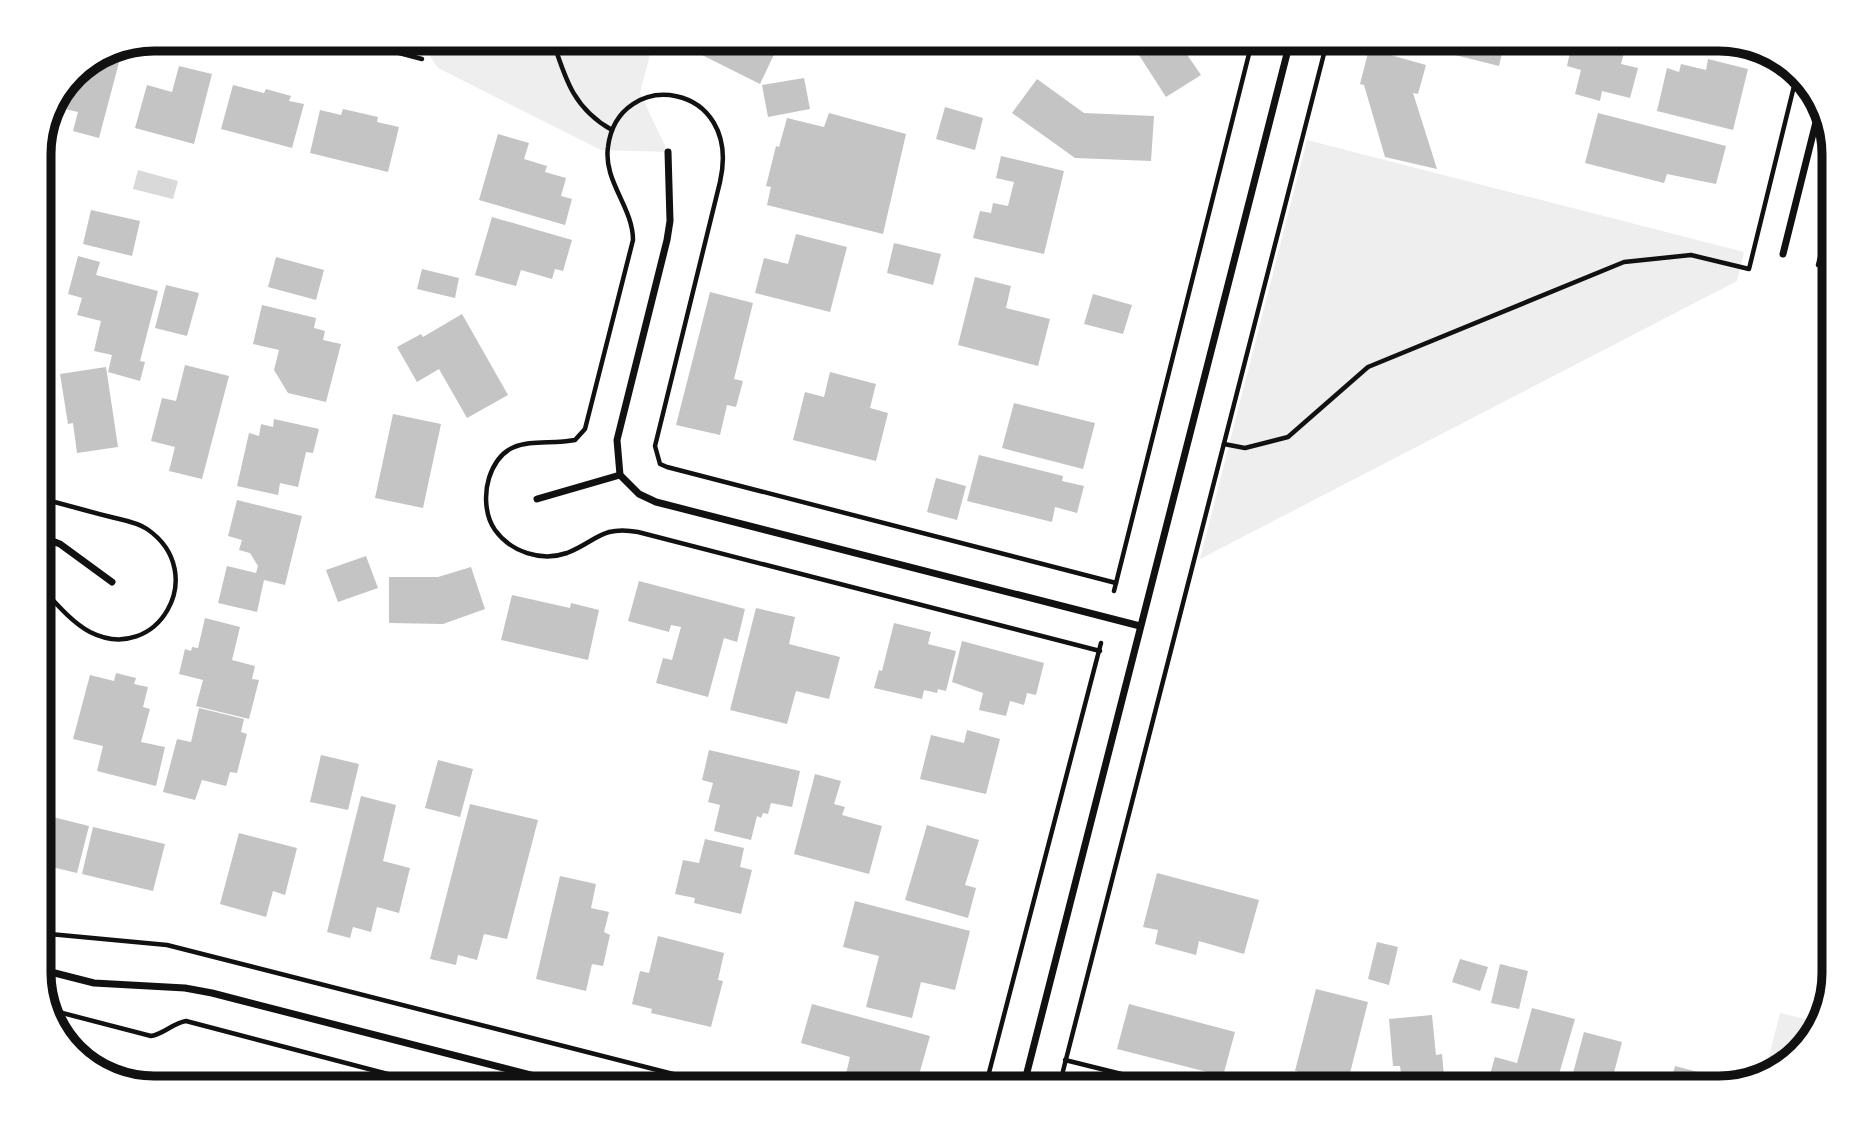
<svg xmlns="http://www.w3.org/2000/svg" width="1873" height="1127" viewBox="0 0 1873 1127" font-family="'PT Serif',serif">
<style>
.green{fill:#eee}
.water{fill:#d9d9d9}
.building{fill:#c4c4c4}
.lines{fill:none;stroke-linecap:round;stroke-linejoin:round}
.path{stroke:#111;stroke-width:4.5}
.minor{stroke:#111;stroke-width:7}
.rim{fill:none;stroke:#111;stroke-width:9}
</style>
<rect width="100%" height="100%" fill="#fff"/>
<g class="green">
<polygon points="418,39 654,39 640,93 668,152 601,150 438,68"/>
<polygon points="1307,140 1744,252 1737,281 1200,559"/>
<polygon points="1780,1013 1821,1023 1819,1031 1777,1073 1764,1076"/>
</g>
<polygon class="water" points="138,170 178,181 173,199 133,189"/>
<g class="building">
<polygon points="686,38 774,38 780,42 760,84 682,45"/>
<polygon points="1128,38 1186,38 1179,43 1201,75 1166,97"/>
<polygon points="1387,38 1496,38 1505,40 1499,66"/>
<polygon points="1573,38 1613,38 1612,41 1626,45 1621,64 1638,68 1630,98 1602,91 1600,101 1575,94 1581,70 1567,66"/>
<polygon points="1369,49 1426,65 1418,94 1413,93 1437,169 1385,157 1364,85 1360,84"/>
<polygon points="122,51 99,138 73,131 78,112 56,107 72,72"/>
<polygon points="1708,59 1748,69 1733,130 1657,111 1667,68 1679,72 1681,64 1706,70"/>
<polygon points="179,66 212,74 194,144 135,128 147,85 172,92"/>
<polygon points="804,78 810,109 768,117 762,85"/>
<polygon points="1037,79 1084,113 1154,116 1151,161 1075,158 1012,113"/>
<polygon points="233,85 264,93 266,89 291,96 289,101 304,104 292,148 221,129"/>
<polygon points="945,107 983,118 975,150 936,139"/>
<polygon points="343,109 378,117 377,122 399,127 388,172 310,153 320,110 341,115"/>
<polygon points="829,113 906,134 883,234 767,205 771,187 766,186 776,146 779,147 787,118 824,127"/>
<polygon points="1598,113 1726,146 1716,184 1667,174 1664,183 1585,163"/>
<polygon points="498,134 529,143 524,159 547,166 545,172 566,178 561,196 572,199 565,225 479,200"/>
<polygon points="1001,156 1064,171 1044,254 973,238 980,211 991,213 993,203 1008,206 1014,182 996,178"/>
<polygon points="91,210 140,221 132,256 83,244"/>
<polygon points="492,217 572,240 563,271 555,269 552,279 521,270 516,286 475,275"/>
<polygon points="796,234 847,247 830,312 755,293 764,258 788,264"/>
<polygon points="894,243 941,254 933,285 887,273"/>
<polygon points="78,256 100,262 96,275 158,291 140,361 145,362 140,381 108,372 112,355 94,351 101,321 77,315 82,298 68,294"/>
<polygon points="276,257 324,270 316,300 268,287"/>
<polygon points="422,269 459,278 455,298 417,289"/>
<polygon points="975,277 1011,286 1006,308 1050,319 1038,366 958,345"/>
<polygon points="166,285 199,293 187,336 155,328"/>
<polygon points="710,292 753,303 734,379 743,381 736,407 727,405 720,435 676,425"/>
<polygon points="1093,294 1132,305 1123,334 1084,324"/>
<polygon points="262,305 316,318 314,328 325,331 323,340 341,344 326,402 288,393 274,370 279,350 253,344"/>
<polygon points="462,314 508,395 467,418 439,369 417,382 397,347 421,334 423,337"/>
<polygon points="39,321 53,325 40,375 39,375"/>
<polygon points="185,365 229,376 202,479 169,471 175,447 151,441 162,398 176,401"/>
<polygon points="106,367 118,447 77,453 73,423 68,424 60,374"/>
<polygon points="830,372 876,384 870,408 888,413 876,461 793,440 805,392 824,397"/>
<polygon points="1014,403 1095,423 1083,469 1002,448"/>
<polygon points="393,414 441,424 423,508 375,498"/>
<polygon points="274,419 319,429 313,453 306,452 298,487 280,483 278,495 237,486 249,433 259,436 261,424 273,427"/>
<polygon points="979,455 1063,476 1062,481 1084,486 1077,513 1055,507 1052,522 967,501"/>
<polygon points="936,478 966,486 957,520 927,512"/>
<polygon points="237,500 302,516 285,585 264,580 257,612 218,603 227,566 256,573 258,566 250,553 239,550 242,540 228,536"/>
<polygon points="366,556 378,588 338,602 326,570"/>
<polygon points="471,567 485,609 443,624 389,623 389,577 438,577"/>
<polygon points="639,581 745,609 737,642 724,638 708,697 656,683 663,658 672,660 681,627 671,625 669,632 628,621"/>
<polygon points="512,595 570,608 571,603 599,610 588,660 501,640"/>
<polygon points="756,608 795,617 789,644 840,657 829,699 796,691 787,724 730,710"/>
<polygon points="205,618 240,627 232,660 255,666 252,679 259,680 249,719 196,706 203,680 179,674 185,649 191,651 192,647 198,648"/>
<polygon points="894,623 931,632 928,644 956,651 946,691 938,689 937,693 924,690 922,699 874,688 879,670 882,671"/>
<polygon points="962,641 1044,663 1036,695 1027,693 1024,705 1010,701 1006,716 979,710 983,693 952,682"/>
<polygon points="116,673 136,678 134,684 148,687 143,707 150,709 141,742 165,747 156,786 97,771 103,746 73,739 90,675 114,681"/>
<polygon points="39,701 52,705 46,725 39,723"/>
<polygon points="199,708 244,719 241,732 247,734 237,773 230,772 226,786 202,780 195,800 163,792 177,739 191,742"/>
<polygon points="967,730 1000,739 986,794 920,779 931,735 964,743"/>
<polygon points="709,750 800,771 792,807 771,803 768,814 763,813 761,818 757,816 751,840 714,831 720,805 708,802 713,783 702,780"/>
<polygon points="321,755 359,764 348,810 310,802"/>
<polygon points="438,760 473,769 460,817 425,808"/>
<polygon points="815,774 841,781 834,804 845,807 842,815 882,826 869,874 794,854"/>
<polygon points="361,796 396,805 383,861 410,868 399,913 377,907 371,932 353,927 350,938 327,932"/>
<polygon points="470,804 538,820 507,939 484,934 477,960 458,955 456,965 430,959"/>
<polygon points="49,816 89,826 77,873 39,864"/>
<polygon points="927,825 979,840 965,885 976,888 968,918 905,900"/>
<polygon points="93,827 165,844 153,891 82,874"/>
<polygon points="239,833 297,848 285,895 273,891 266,917 220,904"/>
<polygon points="705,839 744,848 740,867 752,870 741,914 694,903 695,898 675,894 683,860 699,863"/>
<polygon points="1157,873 1259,900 1244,954 1199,941 1196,955 1155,944 1158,930 1143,927"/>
<polygon points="560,876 596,884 591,908 609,912 604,932 610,935 603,966 592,964 586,991 536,979"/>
<polygon points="855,901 970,931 955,990 921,982 912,1018 866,1007 879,956 843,947"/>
<polygon points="658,936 724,953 718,980 723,981 711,1027 651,1013 652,1009 632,1004 640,971 649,973"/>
<polygon points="1377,942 1398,947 1389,985 1368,979"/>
<polygon points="1460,959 1488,967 1480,991 1452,982"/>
<polygon points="1500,964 1528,971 1519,1009 1491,1003"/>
<polygon points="1316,989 1368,1002 1347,1085 1295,1071"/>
<polygon points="812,1004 930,1036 917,1082 893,1075 890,1086 846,1074 850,1057 801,1043"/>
<polygon points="1129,1004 1235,1032 1223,1076 1117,1049"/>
<polygon points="1532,1008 1575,1019 1555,1088 1486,1088 1495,1057 1517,1063"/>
<polygon points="1432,1015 1436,1055 1442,1054 1445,1088 1403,1088 1400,1066 1393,1066 1389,1019"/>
<polygon points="1584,1032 1622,1042 1610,1088 1569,1088"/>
<polygon points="1675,1066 1733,1081 1736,1069 1764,1076 1720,1088 1669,1088"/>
<polygon points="186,1076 233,1087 233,1088 183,1088"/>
</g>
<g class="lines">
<g class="path">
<polyline points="342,38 422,59"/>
<path d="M 552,38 C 565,78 573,108 612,130"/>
<polyline points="1818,265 1834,202"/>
<polyline points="1224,444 1245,448 1288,437 1368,367 1624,262 1691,255 1749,269 1797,74"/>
<path d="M 39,498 C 63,504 87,511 111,517 C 123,520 137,522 147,529 C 211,573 157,666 90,632 C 71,622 54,601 39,585"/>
<polyline points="1114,591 1253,38"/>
<path d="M 1100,651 L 638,532 C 601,525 596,542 567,553 C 541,562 511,552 495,530 C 485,516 484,494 489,478 C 504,431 541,447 575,440 L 585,429 L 633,240 C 633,207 603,181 608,147 C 618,66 743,81 720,182 L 655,446 L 660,464 L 667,467 L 1116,583"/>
<polyline points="39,933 167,945 728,1088"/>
<path d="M 47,1009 L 151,1036 C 164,1034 173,1023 186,1021 L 441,1088"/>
<polyline points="1065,1060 1178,1088"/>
<polyline points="1063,1071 1328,38"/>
<polyline points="985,1088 1101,643"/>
</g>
<g class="minor">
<polyline points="668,152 670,221 667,240 617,440 620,475 639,494 656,502 1140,626"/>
<polyline points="1783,254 1821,102"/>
<polyline points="537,499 620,475"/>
<polyline points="39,536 60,544 112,582"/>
<polyline points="39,969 94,983 185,988 212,993 581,1088"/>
<polyline points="1023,1088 1291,38"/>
</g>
</g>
<path d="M0 0H1873V1127H0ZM154 51H1719A103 103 0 0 1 1822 154V973A103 103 0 0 1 1719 1076H154A103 103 0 0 1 51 973V154A103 103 0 0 1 154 51Z" fill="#fff" fill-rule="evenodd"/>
<path class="rim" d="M154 51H1719A103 103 0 0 1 1822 154V973A103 103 0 0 1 1719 1076H154A103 103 0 0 1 51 973V154A103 103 0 0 1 154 51Z"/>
</svg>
